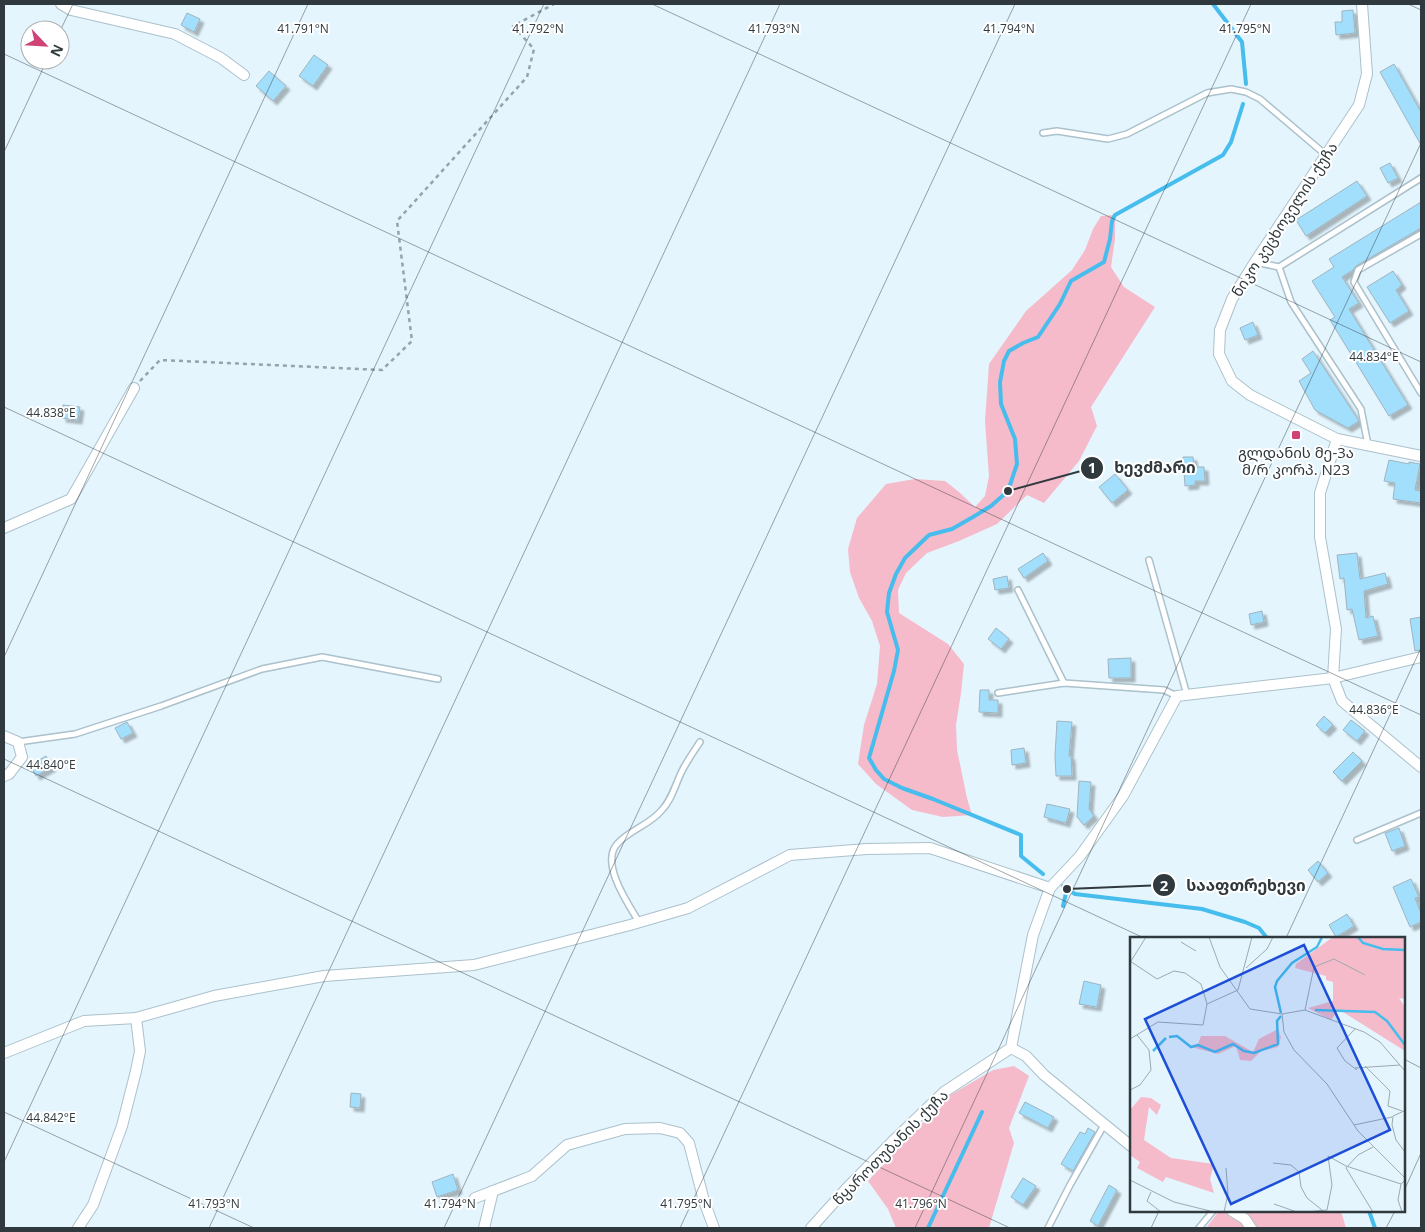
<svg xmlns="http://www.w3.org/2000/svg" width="1425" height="1232" viewBox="0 0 1425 1232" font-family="'Open Sans','Noto Sans Georgian',sans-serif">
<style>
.green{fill:#f6bbca}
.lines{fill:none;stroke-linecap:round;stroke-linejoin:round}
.stream{stroke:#46bded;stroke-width:4}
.building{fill:#a1dffd;stroke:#9fb4bf;filter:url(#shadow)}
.lane-casing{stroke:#abc1cb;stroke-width:8}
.street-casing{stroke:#abc1cb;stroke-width:12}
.path{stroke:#95a3aa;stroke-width:2.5;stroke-dasharray:4 4;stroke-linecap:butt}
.lane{stroke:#fff;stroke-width:5}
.street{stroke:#fff;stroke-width:10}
.ticks{fill:none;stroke:#30393d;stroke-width:1;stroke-opacity:0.45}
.poi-dot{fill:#cf4376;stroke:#fff;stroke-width:2}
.labels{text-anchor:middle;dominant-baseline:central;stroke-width:4;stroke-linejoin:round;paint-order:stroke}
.street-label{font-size:15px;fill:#30393d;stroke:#fff}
.poi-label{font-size:15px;fill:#30393d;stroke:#fff}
.inset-river{fill:none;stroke:#46bded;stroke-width:2.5}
.inset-road{fill:none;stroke:#9caab1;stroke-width:1}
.view{fill:#1d4ed8;fill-opacity:0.15;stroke:#1d4ed8;stroke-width:2.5}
.inset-edge{fill:none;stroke:#30393d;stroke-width:2.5}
.ticks-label{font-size:12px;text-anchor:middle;fill:#30393d;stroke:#fff;stroke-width:4;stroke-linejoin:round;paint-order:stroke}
.leader{fill:none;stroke:#30393d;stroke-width:2}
.callout-dot{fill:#30393d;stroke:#fff;stroke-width:2}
.mark-label{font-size:15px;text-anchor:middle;font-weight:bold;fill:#fff}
.callout-label{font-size:16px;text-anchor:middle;font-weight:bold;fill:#30393d;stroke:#fff;stroke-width:4;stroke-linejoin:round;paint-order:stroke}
</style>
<defs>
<filter id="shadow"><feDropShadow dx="4" dy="4" stdDeviation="1" flood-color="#0004"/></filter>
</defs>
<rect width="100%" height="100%" fill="#e4f5fe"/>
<g class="green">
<polygon points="1115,215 1115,239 1111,267 1124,287 1155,307 1091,407 1097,426 1079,461 1044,503 1027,495 997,524 959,541 927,553 906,573 898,590 899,613 948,644 964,664 961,693 956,725 957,750 967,798 972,815 943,817 912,810 876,784 858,764 864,725 877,684 880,646 872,621 859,598 850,572 848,549 857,518 886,484 915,479 945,481 959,492 975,507 985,496 989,476 985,421 989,364 1026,311 1072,270 1085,250 1093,229 1101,216"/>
<polygon points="1014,1066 1029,1076 1009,1128 1014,1143 989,1228 896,1228 888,1209 868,1181 947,1097 993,1070"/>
<polygon points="1219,1211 1341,1211 1346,1228 1206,1228"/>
</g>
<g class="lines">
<g class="stream">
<polyline points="1213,4 1242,42 1246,84"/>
<polyline points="1043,874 1021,856 1021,835 933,799 902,788 884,779 876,770 869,758 894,671 898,650 887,612 889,593 896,574 905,558 929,535 952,529 973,517 991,506 1008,491 1017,464 1015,439 1001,404 1000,382 1004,361 1009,351 1023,343 1038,337 1060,304 1071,281 1104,262 1110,239 1112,221 1115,215 1223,155 1231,142 1243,104"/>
<polyline points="1063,886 1075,894 1202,909 1245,922 1259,928 1267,938"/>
<polyline points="1063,906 1067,889"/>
<polyline points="1369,1211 1375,1228"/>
<polyline points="928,1228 982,1112"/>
</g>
</g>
<g class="building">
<polygon points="1353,10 1355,33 1336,35 1335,22 1342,22 1342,11"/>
<polygon points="187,13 200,19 194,32 181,25"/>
<polygon points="314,55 328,65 313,86 299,76"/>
<polygon points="1394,64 1421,112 1421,145 1380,72"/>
<polygon points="269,71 286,86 273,101 256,86"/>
<polygon points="1390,163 1398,178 1388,183 1380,168"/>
<polygon points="1357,181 1367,196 1306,236 1296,220"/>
<polygon points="1421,202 1421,228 1356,266 1353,270 1342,277 1359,303 1349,309 1408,405 1389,416 1330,320 1335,317 1312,281 1334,267 1329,259"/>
<polygon points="1393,271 1402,285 1396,290 1409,311 1390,323 1367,287"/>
<polygon points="1253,322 1258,335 1245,340 1240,328"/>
<polygon points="1313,351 1359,421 1348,428 1315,410 1299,381 1311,373 1302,359"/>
<polygon points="63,405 80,407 78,420 62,418"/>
<polygon points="1183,457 1193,457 1194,467 1204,467 1205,481 1195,481 1195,485 1185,486"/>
<polygon points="1389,460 1409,464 1409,462 1420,464 1415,490 1421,491 1421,503 1393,499 1395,483 1384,481"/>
<polygon points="1115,474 1128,490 1112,503 1099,487"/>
<polygon points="1043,553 1048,561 1024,578 1018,569"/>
<polygon points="1357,553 1360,579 1385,573 1388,584 1364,591 1366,618 1373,616 1378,636 1359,640 1352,609 1347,610 1344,578 1340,579 1337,555"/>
<polygon points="1007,576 1009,588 995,590 993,579"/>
<polygon points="1262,611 1264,622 1251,625 1249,614"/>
<polygon points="1421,617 1421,650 1415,651 1410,619"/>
<polygon points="996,628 1009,639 1001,649 988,639"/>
<polygon points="1131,658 1131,678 1109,678 1108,659"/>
<polygon points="980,690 989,690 989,700 998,700 998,713 979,712"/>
<polygon points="1324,716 1333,725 1325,733 1316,725"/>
<polygon points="1351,720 1365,731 1357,741 1343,730"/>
<polygon points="1057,721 1072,722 1069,756 1071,756 1072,776 1056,776 1055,756"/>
<polygon points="127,722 133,733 121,739 115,728"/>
<polygon points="1024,748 1026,763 1012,765 1011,750"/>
<polygon points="1353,752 1362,761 1342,781 1333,772"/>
<polygon points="46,756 52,767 36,776 30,765"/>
<polygon points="1079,781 1091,782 1089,809 1094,816 1084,825 1077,817"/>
<polygon points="1047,804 1070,809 1066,823 1044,817"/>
<polygon points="1399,828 1405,846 1392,851 1385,833"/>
<polygon points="1318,861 1328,873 1318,882 1308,870"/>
<polygon points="1411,879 1419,897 1415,898 1421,913 1421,922 1410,927 1393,887"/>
<polygon points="1347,914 1354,926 1336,937 1329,925"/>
<polygon points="1084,981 1101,985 1097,1007 1079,1004"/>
<polygon points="351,1093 361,1094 360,1108 350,1107"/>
<polygon points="1025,1102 1054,1117 1048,1128 1019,1113"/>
<polygon points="1088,1128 1095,1132 1073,1171 1061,1164 1080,1132 1085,1134"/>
<polygon points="453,1174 458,1190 437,1197 432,1182"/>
<polygon points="1023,1178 1036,1186 1023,1205 1011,1197"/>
<polygon points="1109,1185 1117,1190 1098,1226 1090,1221"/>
</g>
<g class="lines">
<g class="lane-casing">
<g id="lane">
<polyline points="1043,133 1057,131 1108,139 1127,134 1207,93 1231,89 1246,92 1260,99 1326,155"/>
<polyline points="1421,234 1358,270 1354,282 1421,393"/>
<polyline points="1255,262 1279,267 1421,178"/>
<polyline points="1279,267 1291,302 1361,409 1368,445"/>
<polyline points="1149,560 1187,695"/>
<polyline points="1018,590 1064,683"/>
<polyline points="998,693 1064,683 1164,690 1177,696"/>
<polyline points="18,742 75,734 161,706 262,669 322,657 438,679"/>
<polyline points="1357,840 1421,813"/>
<path d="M 639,922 C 628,904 599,862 618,843 C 630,830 649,825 661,811 C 672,800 675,785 682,771 C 687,761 694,751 700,742"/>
<polyline points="1048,1228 1070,1185 1104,1125"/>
<polyline points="1199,1228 1213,1211"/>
</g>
</g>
<g class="street-casing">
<g id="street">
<polyline points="61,4 71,10 175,34 221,58 244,75"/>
<polyline points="1362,4 1367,74 1359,105 1255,262 1232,299 1220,330 1219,354 1232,381 1250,395 1337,439 1421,456"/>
<polyline points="1337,439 1320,493 1320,537 1336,629 1333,678 1342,701 1421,767"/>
<polyline points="4,528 71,499 134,388"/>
<polyline points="4,736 18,742 22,757 9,774 4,776"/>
<polyline points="1011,1048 1026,1056 1044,1075 1131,1146"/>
<polyline points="4,1053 84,1021 136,1018 214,996 324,976 474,965 630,925 688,908 790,855 867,849 930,848 1050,888"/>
<polyline points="475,1198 532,1176 567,1145 625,1129 660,1128 680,1133 689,1143 704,1201 714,1228"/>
<polyline points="1232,1211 1245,1219 1251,1228"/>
<polyline points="78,1228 93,1205 122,1126 136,1071 140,1051 136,1018"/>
<polyline points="484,1228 493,1191"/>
<polyline points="811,1228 846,1189 895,1139 944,1092 1011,1048 1033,935 1050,888 1080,856 1123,796 1177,696 1333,678 1421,657"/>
</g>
</g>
<polyline class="path" points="140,381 160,360 382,370 412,341 397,221 527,77 534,49 513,26 554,4"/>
<use href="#lane" class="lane"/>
<use href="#street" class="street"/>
</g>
<path class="ticks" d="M 652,4 L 1421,362M 1408,4 L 1421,10M 60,31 L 73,4M 4,54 L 1421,715M 4,152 L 47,60M 4,407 L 1144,938M 4,657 L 308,4M 4,759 L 1010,1228M 1286,938 L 1421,648M 1404,1059 L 1421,1068M 4,1112 L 254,1228M 4,1162 L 544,4M 1404,1191 L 1421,1153M 209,1228 L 780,4M 444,1228 L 1015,4M 680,1228 L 1251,4M 915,1228 L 1421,143M 1151,1228 L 1159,1211M 1386,1228 L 1395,1211"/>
<rect class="poi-dot" x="1291" y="430" width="10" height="10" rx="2.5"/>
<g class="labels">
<g class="street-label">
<text transform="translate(1284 219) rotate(-57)">ნიკო კეცხოველის ქუჩა</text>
<text transform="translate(890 1147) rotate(-45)">წყაროთუბანის ქუჩა</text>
</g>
<g class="poi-label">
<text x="1296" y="452">გლდანის მე-3ა<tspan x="1296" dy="17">მ/რ კორპ. N23</tspan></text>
</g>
</g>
<g transform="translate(1130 937)">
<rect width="275" height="275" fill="#e4f5fe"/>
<path d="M 203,0 L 275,0 L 275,62 L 269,61 L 275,70 L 275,114 L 213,75 L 207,75 L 201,83 L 178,71 L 203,64 L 203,45 L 196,43 L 196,39 L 165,31 L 166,27 ZM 148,92 L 151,100 L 148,110 L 131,114 L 121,124 L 110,123 L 106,109 L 88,117 L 61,110 L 68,107 L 71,99 L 95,99 L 123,115 L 129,102 ZM 11,160 L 21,161 L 31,168 L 27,178 L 19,170 L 14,203 L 41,221 L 84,227 L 80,242 L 84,256 L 36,240 L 33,245 L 7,231 L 10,225 L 0,218 L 0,173 Z" fill="#f6bbca"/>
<path class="inset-river" d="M 228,0 L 233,6 L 253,12 L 275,13M 185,73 L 245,75 L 257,84 L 275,108M 151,76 L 145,50 L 147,44 L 162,26 L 187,10 L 192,0M 39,100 L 47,99 L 61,110 L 68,108 L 85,115 L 103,107 L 114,114 L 124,116 L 148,107 L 147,84 L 151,79M 23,114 L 36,101"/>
<path class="inset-road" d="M 79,0 L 90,30 L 120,72 L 152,77 L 175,73 L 234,95 L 250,105 L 275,134M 51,5 L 66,14M 0,24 L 27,42 L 44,34 L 55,36 L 71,47 L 77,67 L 73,88 L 28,85 L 0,102M 1,24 L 16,0M 116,31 L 137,12 L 143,0M 108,53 L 122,0M 77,67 L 108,53M 175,73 L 184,30 L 204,22 L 235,38M 152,77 L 154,95 L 164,113 L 197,147 L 228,194 L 275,241M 225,92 L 207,111 L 215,124 L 227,133M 235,129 L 260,154 L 258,169 L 275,175M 225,131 L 270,128M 0,153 L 10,148 L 21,133 L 19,113 L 7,98M 272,175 L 263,179 L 262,188 L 266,203 L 275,215M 224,188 L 262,180M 243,210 L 228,218 L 216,231 L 243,275M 143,226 L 161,228 L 169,235 L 171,250 L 177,261 L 192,273M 0,243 L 44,265 L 84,275M 271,247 L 268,263 L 272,275M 21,255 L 17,264 L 31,275M 144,267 L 167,275M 94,275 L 98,257 L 96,231M 177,275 L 197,273 L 202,248 L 198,219 L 216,229 L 271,247 L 275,243"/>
<path class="view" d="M 174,8 L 260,193 L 101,267 L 15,82 Z"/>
<rect width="275" height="275" class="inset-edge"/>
</g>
<g class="ticks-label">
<text x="303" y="33">41.791°N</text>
<text x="538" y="33">41.792°N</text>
<text x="774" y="33">41.793°N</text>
<text x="1009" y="33">41.794°N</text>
<text x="1245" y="33">41.795°N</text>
<text x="1374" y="361">44.834°E</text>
<text x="51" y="417">44.838°E</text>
<text x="1374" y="714">44.836°E</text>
<text x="51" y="769">44.840°E</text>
<text x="51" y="1122">44.842°E</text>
<text x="214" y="1208">41.793°N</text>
<text x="450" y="1208">41.794°N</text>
<text x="686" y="1208">41.795°N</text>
<text x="921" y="1208">41.796°N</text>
</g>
<path class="leader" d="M1008 491L1092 468M1067 889L1164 885"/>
<g class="callout-dot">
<circle cx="1008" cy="491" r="5"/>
<circle cx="1067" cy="889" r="5"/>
<circle cx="1092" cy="468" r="12"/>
<circle cx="1164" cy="885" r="12"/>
</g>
<g class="mark-label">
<text x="1092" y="473">1</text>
<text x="1164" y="891">2</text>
</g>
<g class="callout-label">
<text x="1155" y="473">ხევძმარი</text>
<text x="1246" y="891">სააფთრეხევი</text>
</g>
<rect width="1425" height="1232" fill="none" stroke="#30393d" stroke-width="10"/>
<g transform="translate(45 45) rotate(115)"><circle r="24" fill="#ffffff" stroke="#acb0b1"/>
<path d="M0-4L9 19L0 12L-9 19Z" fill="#cf4376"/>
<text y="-8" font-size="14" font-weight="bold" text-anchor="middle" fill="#30393d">N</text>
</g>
</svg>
